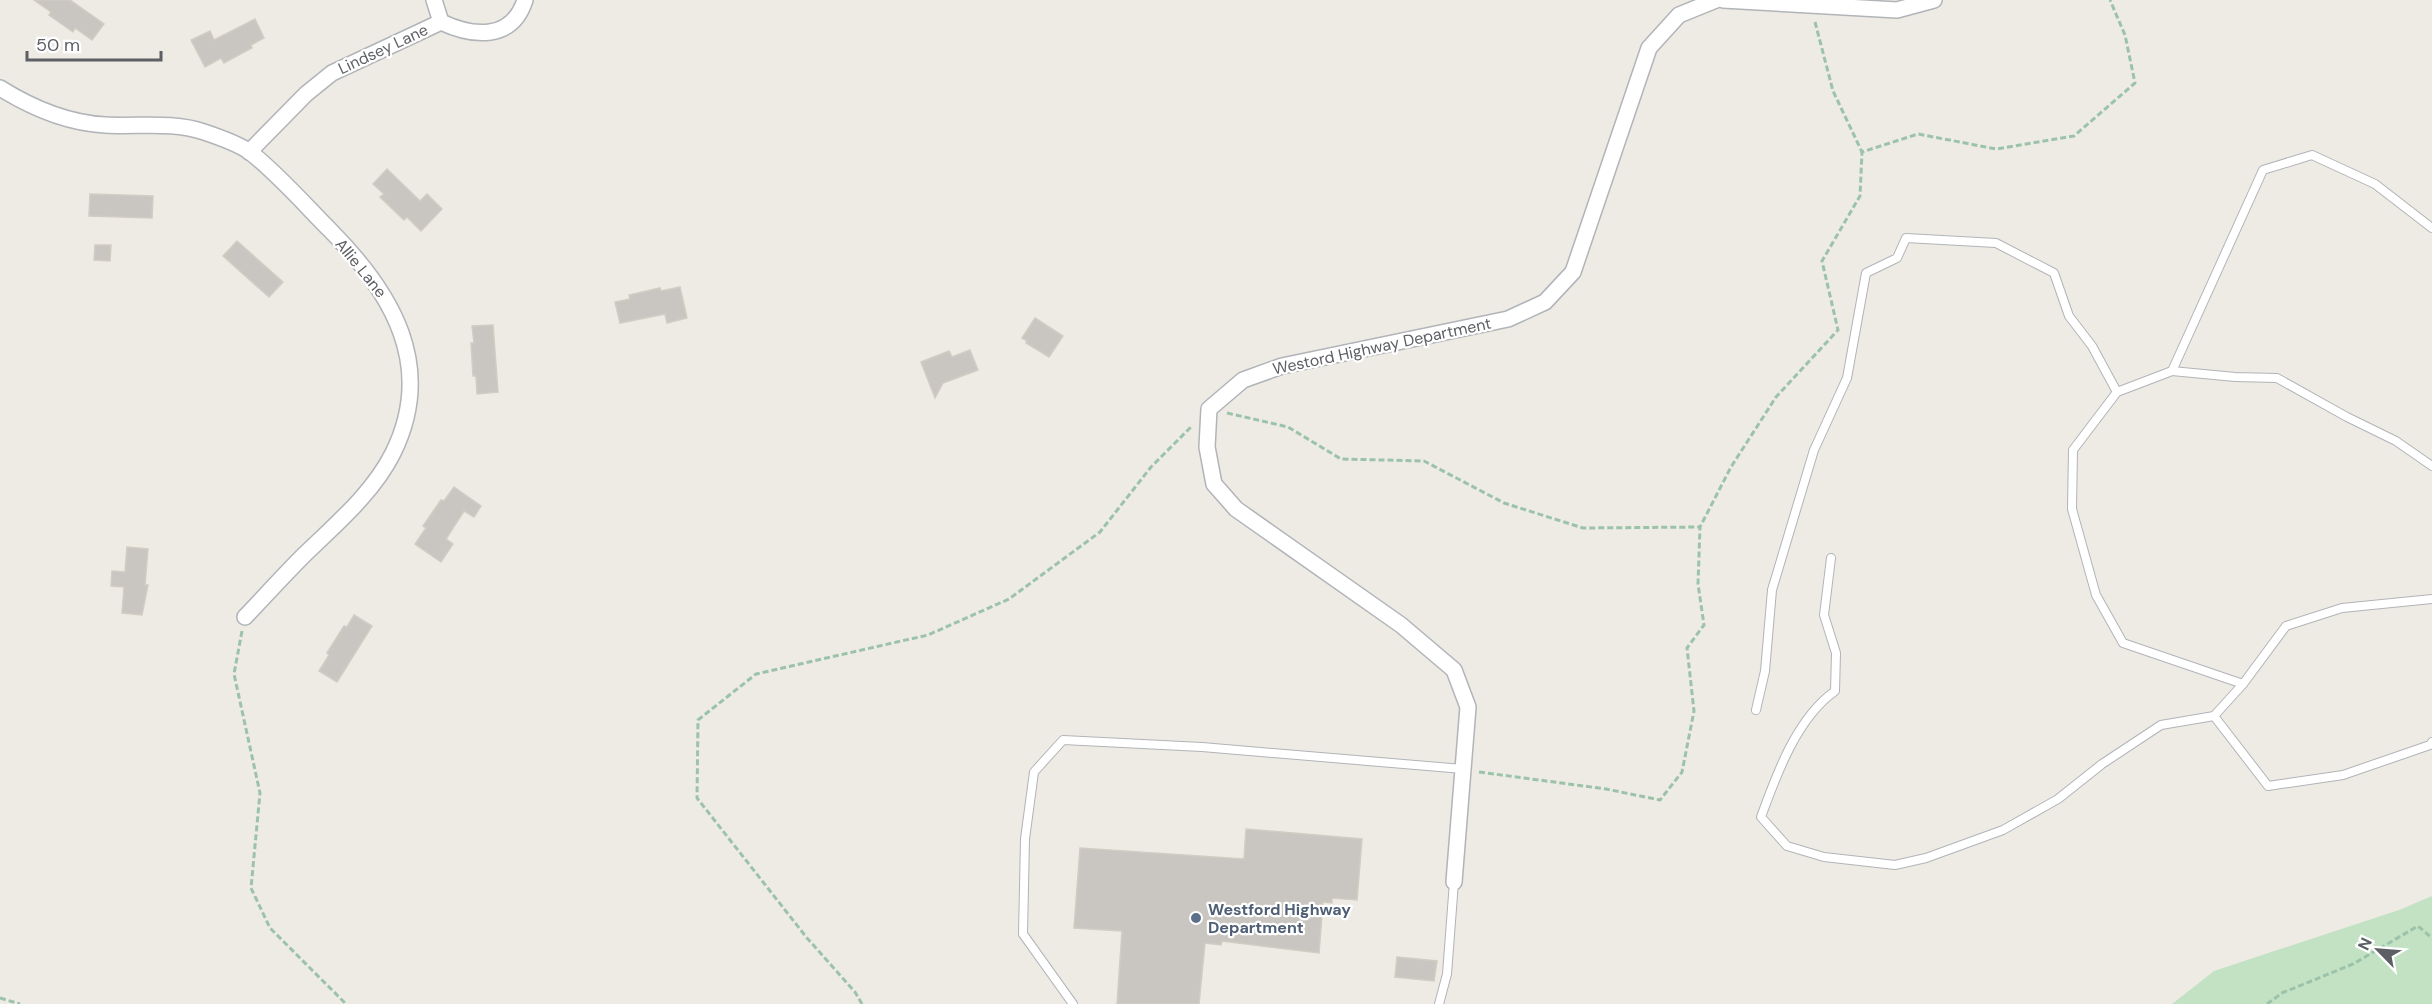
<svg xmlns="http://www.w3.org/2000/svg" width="2432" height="1004" viewBox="0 0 2432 1004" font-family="'DM Sans',sans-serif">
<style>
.green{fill:#c3e2c4}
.building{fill:#c9c6c1;stroke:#d1cdc3;stroke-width:1.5}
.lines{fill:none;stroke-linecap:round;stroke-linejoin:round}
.lane-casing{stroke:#b1b4b8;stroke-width:10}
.street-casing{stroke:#b1b4b8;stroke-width:18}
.path{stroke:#9cc3a9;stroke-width:3;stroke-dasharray:6 3;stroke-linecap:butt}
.lane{stroke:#fff;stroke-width:8}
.street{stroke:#fff;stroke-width:15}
.service-dot{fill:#5c6f8a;stroke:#fff;stroke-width:2}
.labels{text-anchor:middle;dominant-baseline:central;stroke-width:4.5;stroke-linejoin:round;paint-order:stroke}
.street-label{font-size:16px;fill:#5c5f63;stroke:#fff}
.service-label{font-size:16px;font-weight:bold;fill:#4e5e75;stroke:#fff;text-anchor:start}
</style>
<rect width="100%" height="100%" fill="#edebe4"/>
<polygon class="green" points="2432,896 2432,1004 2172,1004 2214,971 2399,910"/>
<g class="building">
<polygon points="34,0 70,0 104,24 92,40 75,28 73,32 49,15 51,12"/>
<polygon points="255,19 264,38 251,45 252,48 224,63 221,58 205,67 191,40 210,31 214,40"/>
<polygon points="387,169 420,201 427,194 442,209 421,231 407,217 404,220 380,197 384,194 373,184"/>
<polygon points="90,194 153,196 152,218 89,216"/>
<polygon points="237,241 283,282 269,297 223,256"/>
<polygon points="95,245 111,245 110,261 94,260"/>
<polygon points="680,287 687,318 667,323 665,314 620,323 615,302 630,299 629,295 660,288 661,291"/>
<polygon points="1035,318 1063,336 1049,357 1026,343 1027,341 1022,338"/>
<polygon points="493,325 498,392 477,394 476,376 473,376 471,343 474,343 472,326"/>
<polygon points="970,350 978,370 943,383 935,398 921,362 949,351 952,357"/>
<polygon points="454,487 481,506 474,517 464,511 446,539 453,544 441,562 415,544 426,528 423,526 441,500 444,501"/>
<polygon points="127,547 148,549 145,585 148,585 142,615 122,613 124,587 111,586 112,571 125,572"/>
<polygon points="354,615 372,626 337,682 319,671 329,655 327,653 344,626 347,627"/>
<polygon points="1246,829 1362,839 1357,900 1332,898 1332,903 1323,902 1319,953 1222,941 1221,945 1205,943 1199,1004 1117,1004 1122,931 1074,928 1080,848 1244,859"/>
<polygon points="1397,957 1437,961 1434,981 1395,977"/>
</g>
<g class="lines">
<g class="lane-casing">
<g id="lane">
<polyline points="2172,371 2235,377 2277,378 2347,417 2396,441 2432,466"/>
<path d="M 1831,558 L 1824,615 L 1836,653 L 1835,691 C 1797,718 1777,773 1761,817 L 1787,846 L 1824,857 L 1895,865 L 1926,858 L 2003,830 L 2058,799 L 2102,764 L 2161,725 L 2214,716 L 2268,786 L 2343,775 L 2430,745 L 2432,742"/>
<polyline points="2243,684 2123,643 2096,595 2072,509 2073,450 2117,392 2172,371 2263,170 2312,155 2375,184 2432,228"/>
<polyline points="1756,710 1765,671 1772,590 1814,450 1847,378 1866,273 1897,258 1906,238 1996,243 2054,273 2069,316 2092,346 2117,392"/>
<polyline points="2214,716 2243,684 2286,626 2342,608 2432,599"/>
<polyline points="1073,1004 1023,934 1025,839 1034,772 1063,740 1202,747 1463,769"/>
<polyline points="1439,1004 1447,974 1454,882"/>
</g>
</g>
<g class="street-casing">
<g id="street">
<path d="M 434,0 L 441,22 C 473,37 512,41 525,0"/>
<polyline points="1723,0 1897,10 1934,0"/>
<path d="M 0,88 C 32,108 67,123 105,125 C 138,127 172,121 204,132 C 219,137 237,143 250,152 C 279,175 305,205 331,231 C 392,293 436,366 393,453 C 373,493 336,524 304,555 C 284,575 265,596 245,617"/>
<polyline points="249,152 306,94 332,73 441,22"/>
<polyline points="1454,882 1468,707 1454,670 1401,625 1236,509 1214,484 1207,447 1209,409 1243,380 1282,366 1508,319 1545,302 1573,272 1649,48 1679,15 1716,0"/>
</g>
</g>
<g class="path">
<polyline points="1815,22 1833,91 1862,152"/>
<polyline points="1227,413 1288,427 1341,459 1424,461 1504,503 1583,528 1700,527"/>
<polyline points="242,631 234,674 260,793 251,888 270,928 346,1004"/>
<polyline points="1479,772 1606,789 1660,800 1682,772 1694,711 1687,648 1704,625 1698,584 1700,527 1731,467 1776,397 1838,330 1822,261 1860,196 1862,152 1918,134 1996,149 2074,136 2135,83 2125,35 2110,0"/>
<polyline points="0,998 20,1004"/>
<polyline points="862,1004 855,992 807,938 697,798 698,720 756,674 928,635 1009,599 1100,532 1151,467 1192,426"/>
<polyline points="2267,1004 2282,993 2353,964 2418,926 2432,938"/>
</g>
<use href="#lane" class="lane"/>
<use href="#street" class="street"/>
</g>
<circle class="service-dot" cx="1196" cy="918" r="6"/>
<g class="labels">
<g class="street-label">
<text transform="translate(383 49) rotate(-25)">Lindsey Lane</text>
<text transform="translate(361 268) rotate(51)">Allie Lane</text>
<text transform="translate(1382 346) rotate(-12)">Westord Highway Department</text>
</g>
<g class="service-label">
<text x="1208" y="909">Westford Highway<tspan x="1208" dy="18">Department</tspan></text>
</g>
</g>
<g transform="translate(2378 950) rotate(295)" stroke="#ffffff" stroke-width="4.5" paint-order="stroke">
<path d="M0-4.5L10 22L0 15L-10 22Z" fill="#5c5f63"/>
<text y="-9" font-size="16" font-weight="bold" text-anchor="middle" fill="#5c5f63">N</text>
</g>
<path d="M27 51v9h134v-9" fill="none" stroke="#5c5f63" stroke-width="3"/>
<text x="36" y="51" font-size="18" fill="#5c5f63" stroke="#ffffff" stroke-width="4.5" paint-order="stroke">50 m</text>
</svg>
